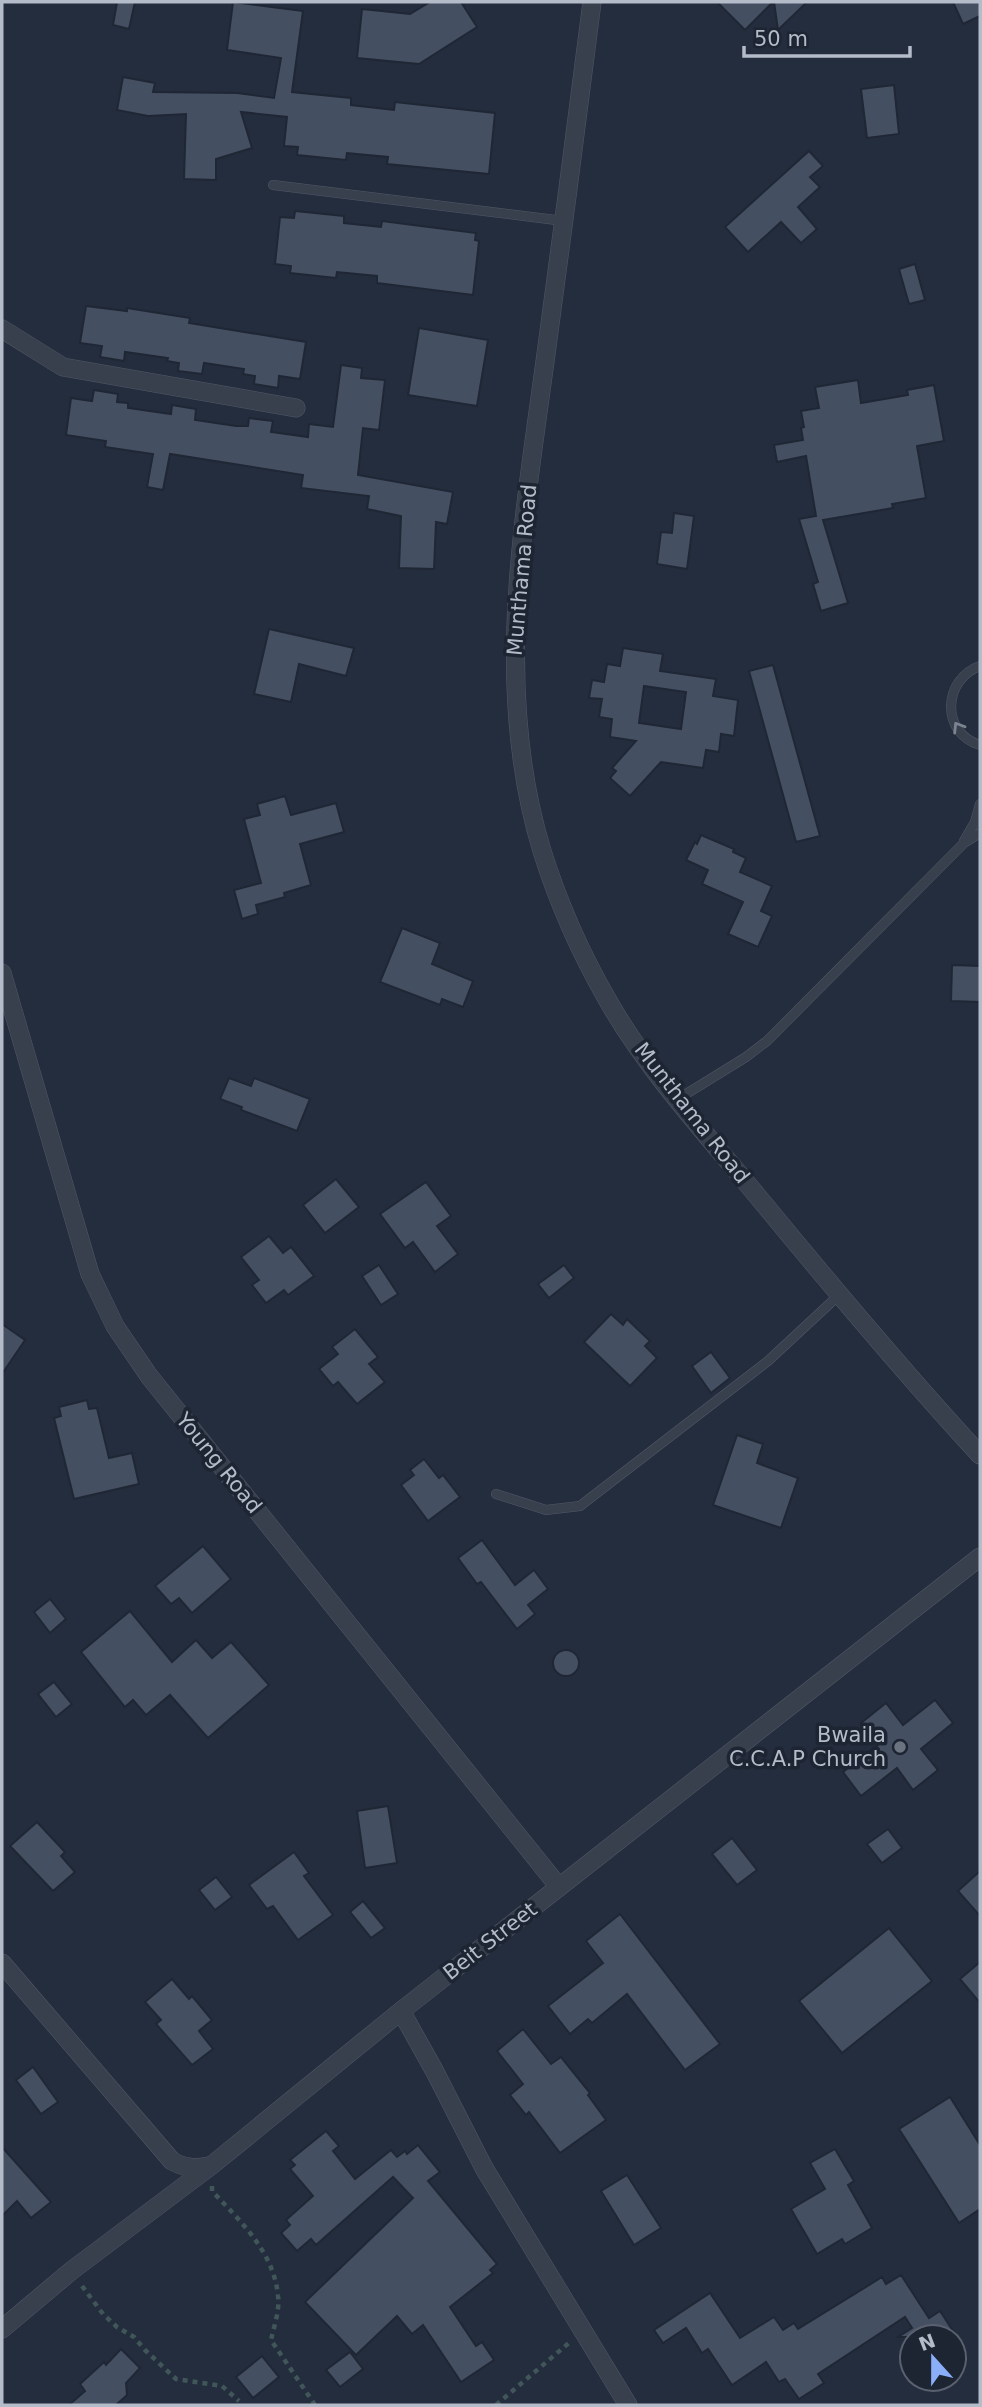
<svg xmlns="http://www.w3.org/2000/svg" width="982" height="2407" viewBox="0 0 982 2407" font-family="'DejaVu Sans',sans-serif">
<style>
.building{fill:#454f62;stroke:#1f2735;stroke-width:2;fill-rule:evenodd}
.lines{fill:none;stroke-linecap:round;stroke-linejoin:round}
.lane-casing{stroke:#505866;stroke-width:10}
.street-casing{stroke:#505866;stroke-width:19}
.path{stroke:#415659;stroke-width:4.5;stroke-dasharray:5 5;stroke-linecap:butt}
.lane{stroke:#38404e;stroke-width:9}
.street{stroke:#38404e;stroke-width:18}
.oneway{stroke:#7c8492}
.worship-dot{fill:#6b7280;stroke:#1d2533;stroke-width:2.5}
.labels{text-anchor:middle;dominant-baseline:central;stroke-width:7;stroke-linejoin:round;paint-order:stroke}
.street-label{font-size:21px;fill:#b4bbc9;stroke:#1d2533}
.poi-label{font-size:21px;fill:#b4bbc9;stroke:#1d2533;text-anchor:end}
</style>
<rect width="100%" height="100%" fill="#242d3e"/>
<g class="building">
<polygon points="117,2 135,2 129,29 113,25"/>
<polygon points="233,2 303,11 292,92 351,98 351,105 394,110 395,102 495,113 489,174 387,164 388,157 347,153 346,160 297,155 298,147 284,146 287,117 241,112 252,148 216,159 216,180 184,179 186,114 148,116 117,110 123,77 155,83 153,92 237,93 274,98 281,58 227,50"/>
<polygon points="430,2 461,2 477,27 419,64 357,58 362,9 410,14"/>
<polygon points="717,2 773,2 745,30"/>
<polygon points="774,2 807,2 778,30"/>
<polygon points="953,2 980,2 980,16 963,24"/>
<polygon points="894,85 899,134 867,138 861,89"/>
<polygon points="809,151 823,166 810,177 820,187 798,207 817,229 801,243 781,222 748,252 725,227"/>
<polygon points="295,211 344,216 344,223 381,227 382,221 476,233 475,240 479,241 473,295 377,283 377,276 337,272 336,278 290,273 291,266 275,264 280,217 294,218"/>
<polygon points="915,264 925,300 909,304 899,269"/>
<polygon points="86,306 127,311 127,308 190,318 189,323 306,342 300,379 279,376 278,388 254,384 255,376 243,374 244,369 204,363 202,374 178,371 179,363 167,361 168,358 125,352 124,361 100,357 102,346 80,343"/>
<polygon points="419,328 488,340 477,406 408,395"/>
<polygon points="341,365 362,368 361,378 385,380 379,430 363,428 358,475 453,492 447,524 436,522 434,569 399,568 401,516 367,509 369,496 301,488 303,475 170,454 163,490 147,487 153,454 105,447 106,441 66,435 71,398 92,401 94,390 118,394 117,402 128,403 128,408 171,414 172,405 196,409 195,420 236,426 248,426 249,418 273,421 271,432 308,437 309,424 333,427"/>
<polygon points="858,380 861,403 908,395 907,390 934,385 944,441 917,446 926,498 892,504 893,508 823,520 848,603 821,611 813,584 818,582 799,519 816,516 806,456 777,462 774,445 803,440 801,428 804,427 801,411 819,408 815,387"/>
<polygon points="674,513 694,516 687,569 657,564 661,532 672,533"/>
<polygon points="269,629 354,648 346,676 299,664 291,702 254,694"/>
<path d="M 623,648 L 663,654 L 660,671 L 716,679 L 713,696 L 738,700 L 734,736 L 721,734 L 719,752 L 706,750 L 703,768 L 661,762 L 630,796 L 610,778 L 616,771 L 612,768 L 636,741 L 610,737 L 612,719 L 599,717 L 602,699 L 589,698 L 592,680 L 604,682 L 607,664 L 620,666 ZM 644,686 L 686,692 L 681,729 L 639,723 Z"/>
<polygon points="773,665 820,836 796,842 749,671"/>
<polygon points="285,796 291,815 336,803 344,832 300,844 311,885 284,893 285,897 256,905 258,914 242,919 234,890 261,883 244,819 260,815 257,804"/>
<polygon points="701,835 734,849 733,852 746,858 740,872 772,886 761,911 772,916 758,947 728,934 743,902 702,884 708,870 686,860 695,842 697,844"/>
<polygon points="402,928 440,943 432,964 473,981 463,1007 442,999 440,1005 380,982"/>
<polygon points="952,965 980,966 980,1002 951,1001"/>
<polygon points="229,1078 251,1086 254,1078 310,1099 297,1131 241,1110 242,1107 220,1099"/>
<polygon points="336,1179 359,1207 325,1233 303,1205"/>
<polygon points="426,1182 451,1216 437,1226 458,1254 435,1272 413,1242 405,1248 380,1214"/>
<polygon points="269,1236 283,1253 291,1247 314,1276 288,1295 284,1290 266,1303 252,1285 259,1280 241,1257"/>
<polygon points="379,1265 398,1294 381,1305 362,1276"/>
<polygon points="564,1265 574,1278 549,1298 538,1284"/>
<polygon points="611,1314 623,1325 627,1319 650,1341 645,1346 657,1358 630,1386 584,1342"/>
<polygon points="2,1324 25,1340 2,1374"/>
<polygon points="355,1329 378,1357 369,1364 385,1382 357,1404 338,1382 333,1386 319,1369 338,1354 332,1347"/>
<polygon points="711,1352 730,1378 711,1393 692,1366"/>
<polygon points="87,1400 89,1409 97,1408 109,1458 132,1453 139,1484 74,1499 54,1418 61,1416 59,1407"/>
<polygon points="737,1435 763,1444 757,1463 798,1478 781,1528 713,1505"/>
<polygon points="424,1459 439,1478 443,1475 460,1497 428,1521 401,1485 414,1475 410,1470"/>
<polygon points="482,1540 515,1585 534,1570 548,1589 528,1605 535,1614 517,1629 481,1582 477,1584 458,1558"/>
<polygon points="203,1546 231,1579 192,1613 179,1598 171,1604 155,1586"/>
<polygon points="50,1599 66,1619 50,1633 34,1612"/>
<polygon points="130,1611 172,1662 196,1640 212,1658 231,1642 269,1685 208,1738 170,1695 146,1715 133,1700 125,1707 81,1652"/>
<circle cx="566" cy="1663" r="13"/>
<polygon points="54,1682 72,1704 56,1717 38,1694"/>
<polygon points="935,1700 953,1723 921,1749 938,1770 913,1790 897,1768 861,1796 843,1772 878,1745 861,1723 886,1703 903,1725"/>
<polygon points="388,1806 397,1863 365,1868 357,1811"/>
<polygon points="37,1822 65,1852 61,1856 75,1872 53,1891 10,1846"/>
<polygon points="888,1829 902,1848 882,1863 867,1844"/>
<polygon points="732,1838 757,1870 737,1885 712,1854"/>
<polygon points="294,1852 309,1873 304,1876 333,1915 298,1940 273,1906 267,1909 249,1885"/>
<polygon points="980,1871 980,1916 958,1891"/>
<polygon points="216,1877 232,1897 215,1910 199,1890"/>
<polygon points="363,1901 385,1928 371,1938 350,1912"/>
<polygon points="620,1914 720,2044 685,2070 627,1994 592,2023 588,2019 570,2034 548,2006 603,1963 586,1941"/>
<polygon points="889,1928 932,1981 842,2053 799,2001"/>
<polygon points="980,1962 980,2003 960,1979"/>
<polygon points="172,1979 189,1999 192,1996 212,2020 199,2031 213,2049 192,2065 156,2024 161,2020 145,2002"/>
<polygon points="523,2029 551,2064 561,2057 590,2093 588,2095 606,2120 560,2153 529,2112 526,2115 510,2095 523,2084 497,2051"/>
<polygon points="33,2067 58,2102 41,2114 16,2080"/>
<polygon points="950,2097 980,2145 980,2209 959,2223 899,2129"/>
<polygon points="326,2131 339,2146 333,2151 355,2179 391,2150 397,2157 405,2151 407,2154 418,2145 440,2172 428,2181 497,2264 490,2270 493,2273 450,2307 476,2346 482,2342 494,2360 461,2382 423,2325 412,2334 397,2316 356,2355 305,2302 413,2198 393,2177 316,2245 311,2239 297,2251 281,2233 290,2225 286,2220 313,2196 290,2169 295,2165 290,2160"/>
<polygon points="2,2147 51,2202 31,2218 17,2201 2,2216"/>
<polygon points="835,2149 854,2181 848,2185 872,2228 845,2244 842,2239 817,2254 791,2209 825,2189 810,2163"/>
<polygon points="627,2175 661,2228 634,2245 601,2191"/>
<polygon points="901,2275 929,2318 940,2311 957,2337 898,2337 912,2328 905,2317 818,2374 824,2383 799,2399 785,2379 779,2382 766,2362 732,2385 708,2349 702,2353 686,2328 663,2343 654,2330 710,2293 740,2338 774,2317 783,2330 794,2323 798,2329 882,2277 886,2284"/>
<polygon points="121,2349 140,2368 126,2383 127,2395 116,2405 69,2405 85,2391 80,2384 104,2362 106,2365"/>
<polygon points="350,2352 363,2369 340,2387 326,2370"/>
<polygon points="262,2356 279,2377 253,2398 236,2377"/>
</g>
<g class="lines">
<g class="lane-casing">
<g id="lane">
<polyline points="273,185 564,221"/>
<path d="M 980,666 C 943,679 940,733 980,745"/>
<polyline points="964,841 975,822 980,804"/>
<polyline points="678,1099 746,1057 767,1041 964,843 980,833"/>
<polyline points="496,1494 546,1510 580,1506 768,1361 839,1295"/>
</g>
</g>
<g class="street-casing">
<g id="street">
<path d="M 592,2 C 577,119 562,237 546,354 C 524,519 492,688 542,851 C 558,902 580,952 607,999 C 648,1072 711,1139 764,1204 C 834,1289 905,1374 980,1455"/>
<polyline points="2,329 63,367 296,408"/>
<polyline points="2,973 90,1274 115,1326 149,1376 559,1887"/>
<path d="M 2,1963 L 172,2161 C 185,2168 194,2169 209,2166"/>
<polyline points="401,2011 434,2070 484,2168 628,2405"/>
<polyline points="2,2329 71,2271 212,2165 401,2011 980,1557"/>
</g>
</g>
<g class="path">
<path d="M 212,2186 L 212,2191 C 241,2222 274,2252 278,2296 C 280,2310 274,2326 271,2340 L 315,2405"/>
<polyline points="82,2286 103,2314 117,2327 134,2337 145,2350 176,2379 222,2386 239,2401"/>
<polyline points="496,2405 570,2342"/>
</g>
<use href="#lane" class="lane"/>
<use href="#street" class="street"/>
</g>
<defs><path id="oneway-chevron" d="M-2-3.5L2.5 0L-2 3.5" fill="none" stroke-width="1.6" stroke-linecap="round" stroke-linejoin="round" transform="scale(1.75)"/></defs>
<use class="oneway" href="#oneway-chevron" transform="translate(958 727) rotate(-122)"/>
<circle class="worship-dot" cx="900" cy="1747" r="7"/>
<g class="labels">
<g class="street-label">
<text transform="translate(522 570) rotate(-85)">Munthama Road</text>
<text transform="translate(692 1113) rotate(52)">Munthama Road</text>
<text transform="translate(219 1463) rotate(51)">Young Road</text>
<text transform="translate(490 1941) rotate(-38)">Beit Street</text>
</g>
<g class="poi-label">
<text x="886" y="1735">Bwaila<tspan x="886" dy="24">C.C.A.P Church</tspan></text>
</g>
</g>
<rect width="982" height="2407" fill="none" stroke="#b4bbc9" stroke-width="7"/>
<g transform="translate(933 2358) rotate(339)"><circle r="33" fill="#1d2533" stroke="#59616f" stroke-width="2"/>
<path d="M0-5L12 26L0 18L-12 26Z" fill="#8aaef8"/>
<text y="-10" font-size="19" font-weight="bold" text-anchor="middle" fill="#b4bbc9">N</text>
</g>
<path d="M744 46v10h166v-10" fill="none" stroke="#b4bbc9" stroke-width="3.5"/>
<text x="754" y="46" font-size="21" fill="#b4bbc9" stroke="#1d2533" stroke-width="5" paint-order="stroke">50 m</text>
</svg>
